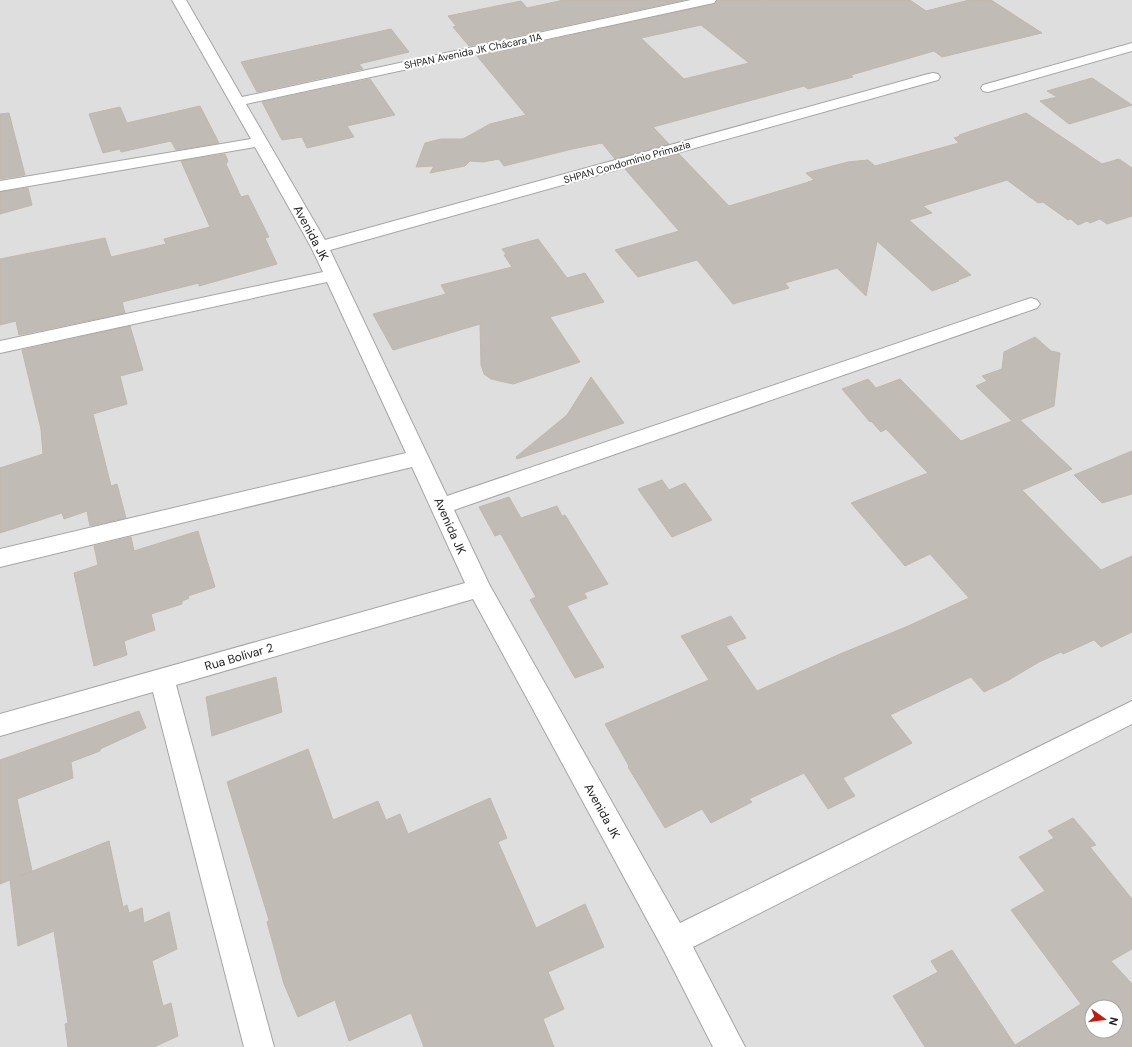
<svg xmlns="http://www.w3.org/2000/svg" width="1132" height="1047" viewBox="0 0 1132 1047" font-family="'DM Sans',sans-serif">
<style>
.residential{fill:#dfdede;fill-rule:evenodd}
.building{fill:#c1bbb5;stroke:#c1b7ac;fill-rule:evenodd}
.lines{fill:none;stroke-linecap:round;stroke-linejoin:round}
.minor-casing{stroke:#a5a5a5;stroke-width:2}
.minor{fill:#fff;fill-rule:evenodd}
.labels{text-anchor:middle;dominant-baseline:central;stroke-width:4;stroke-linejoin:round;paint-order:stroke}
.far-street-label{font-size:10px;fill:#212121;stroke:#fff}
.street-label{font-size:12px;fill:#212121;stroke:#fff}
</style>
<rect width="100%" height="100%" fill="#f0eee8"/>
<path class="residential" d="M 0,0 L 1132,0 L 1132,1047 L 0,1047 ZM 1092,1007 L 1116,1007 L 1116,1031 L 1092,1031 Z"/>
<g class="building">
<polygon points="564,0 684,0 469,46 453,27 456,26 448,16 521,1 527,8"/>
<path d="M 717,0 L 761,0 L 761,1 L 766,0 L 910,0 L 926,11 L 969,0 L 991,0 L 1042,33 L 942,57 L 934,51 L 851,75 L 853,77 L 808,89 L 804,86 L 653,127 L 669,144 L 615,159 L 602,143 L 572,149 L 504,166 L 499,159 L 483,162 L 470,161 L 465,166 L 430,173 L 434,166 L 416,167 L 425,143 L 441,139 L 463,139 L 490,124 L 526,115 L 477,56 L 714,4 ZM 701,25 L 749,63 L 684,79 L 641,38 Z"/>
<polygon points="391,29 409,52 359,64 363,69 257,92 241,62"/>
<polygon points="1092,78 1132,105 1069,124 1040,101 1057,97 1047,91"/>
<polygon points="370,79 395,115 347,126 354,137 307,148 302,137 282,140 262,102"/>
<polygon points="200,106 219,143 176,150 171,141 121,152 120,149 103,153 89,114 120,107 127,123"/>
<polygon points="9,113 25,175 0,179 0,114"/>
<polygon points="1026,113 1102,164 1119,159 1132,168 1132,216 1107,224 1100,219 1090,223 1087,221 1078,225 1071,219 1068,220 1043,202 1038,203 1007,180 923,206 932,213 909,220 971,275 958,280 959,281 932,291 877,241 866,296 837,268 785,283 789,288 733,304 697,260 638,277 615,250 679,231 625,169 679,154 729,206 809,182 808,182 814,180 806,173 848,162 868,160 875,166 959,143 954,138 960,136 959,135"/>
<polygon points="225,154 228,161 226,164 241,197 248,195 269,237 265,238 277,264 199,286 199,283 122,302 125,313 19,335 16,321 0,325 0,259 105,238 111,257 166,244 164,239 210,227 181,161"/>
<polygon points="28,188 32,205 0,214 0,192"/>
<polygon points="538,239 567,278 585,273 604,302 550,317 580,362 513,384 491,379 484,374 481,365 480,324 393,350 373,314 446,294 441,285 512,267 504,255 506,254 502,249"/>
<polygon points="130,326 143,370 120,376 127,404 93,414 111,486 117,484 126,518 90,526 87,511 64,519 62,513 0,533 0,468 43,454 41,429 22,350"/>
<polygon points="1035,337 1051,351 1060,353 1054,406 1020,420 1072,469 1022,490 1101,570 1132,556 1132,632 1101,647 1094,640 1063,654 1061,652 1039,662 1007,681 984,692 971,677 890,715 912,743 843,778 855,796 828,809 804,773 749,799 752,802 711,823 702,809 665,828 628,767 629,766 605,724 709,680 681,636 731,616 746,638 726,646 757,691 840,654 906,627 969,598 930,554 905,566 851,503 928,473 886,429 881,432 871,421 870,422 842,389 868,379 876,388 900,379 961,441 1012,421 976,386 987,381 982,376 1002,369 1004,352"/>
<polygon points="591,377 624,423 517,459 516,457 567,415"/>
<polygon points="1132,451 1132,494 1102,503 1074,475"/>
<polygon points="662,480 669,490 685,483 712,520 672,537 638,489"/>
<polygon points="509,497 521,518 557,506 562,516 565,515 608,584 584,593 587,598 567,606 604,667 575,678 530,600 536,597 501,534 495,536 479,507"/>
<polygon points="198,531 215,587 188,596 189,598 182,601 182,604 151,614 155,630 124,641 127,655 94,666 74,573 98,565 94,546 131,537 134,551"/>
<polygon points="276,677 282,712 212,736 206,697"/>
<polygon points="139,711 146,728 100,749 100,751 71,762 73,778 17,799 32,871 20,876 109,841 123,907 127,905 129,913 142,908 144,923 169,912 177,949 152,961 163,1006 171,1003 178,1036 154,1047 68,1047 65,1024 68,1023 54,931 18,946 10,880 0,884 0,760"/>
<polygon points="308,749 333,820 378,801 386,820 400,814 408,834 490,798 507,838 498,842 536,928 585,904 604,947 548,972 564,1009 543,1019 554,1047 424,1047 411,1013 349,1041 335,1000 298,1017 284,984 267,922 269,920 227,782"/>
<path d="M 1073,818 L 1096,845 L 1090,847 L 1132,899 L 1132,949 L 1111,961 L 1132,984 L 1132,1047 L 925,1047 L 893,996 L 938,972 L 931,961 L 952,950 L 1015,1045 L 1081,1004 L 1011,910 L 1045,891 L 1019,857 L 1054,838 L 1048,831 ZM 1092,1007 L 1116,1007 L 1116,1031 L 1092,1031 Z"/>
</g>
<g class="lines">
<g class="minor-casing">
<g id="minor">
<polygon points="172,0 186,0 242,97 691,0 716,0 714,3 709,4 246,104 325,240 928,74 933,73 938,74 940,77 938,80 330,250 447,496 1025,300 1031,298 1037,300 1040,304 1037,308 454,510 489,584 680,923 1132,701 1132,724 693,947 745,1047 713,1047 664,951 473,599 176,685 274,1047 244,1047 153,692 0,736 0,714 465,583 412,467 0,567 0,549 406,453 327,282 0,353 0,341 323,272 311,247 255,147 0,191 0,181 251,139"/>
<polygon points="1132,43 1132,51 988,92 983,91 981,88 983,85"/>
</g>
</g>
<use href="#minor" class="minor"/>
</g>
<g class="labels">
<g class="far-street-label">
<text transform="translate(473 51) rotate(-12)">SHPAN Avenida JK Chácara 11A</text>
<text transform="translate(627 162) rotate(-16)">SHPAN Condomínio Primazia</text>
</g>
<g class="street-label">
<text transform="translate(311 233) rotate(62)">Avenida JK</text>
<text transform="translate(450 526) rotate(66)">Avenida JK</text>
<text transform="translate(239 657) rotate(-16)">Rua Bolivar 2</text>
<text transform="translate(602 811) rotate(61)">Avenida JK</text>
</g>
</g>
<g transform="translate(1104 1019) rotate(104)"><circle r="19" fill="#ffffff" stroke="#a6a6a6"/>
<path d="M0-3L7 15L0 10L-7 15Z" fill="#c21c10"/>
<text y="-6" font-size="11" font-weight="bold" text-anchor="middle" fill="#212121">N</text>
</g>
</svg>
